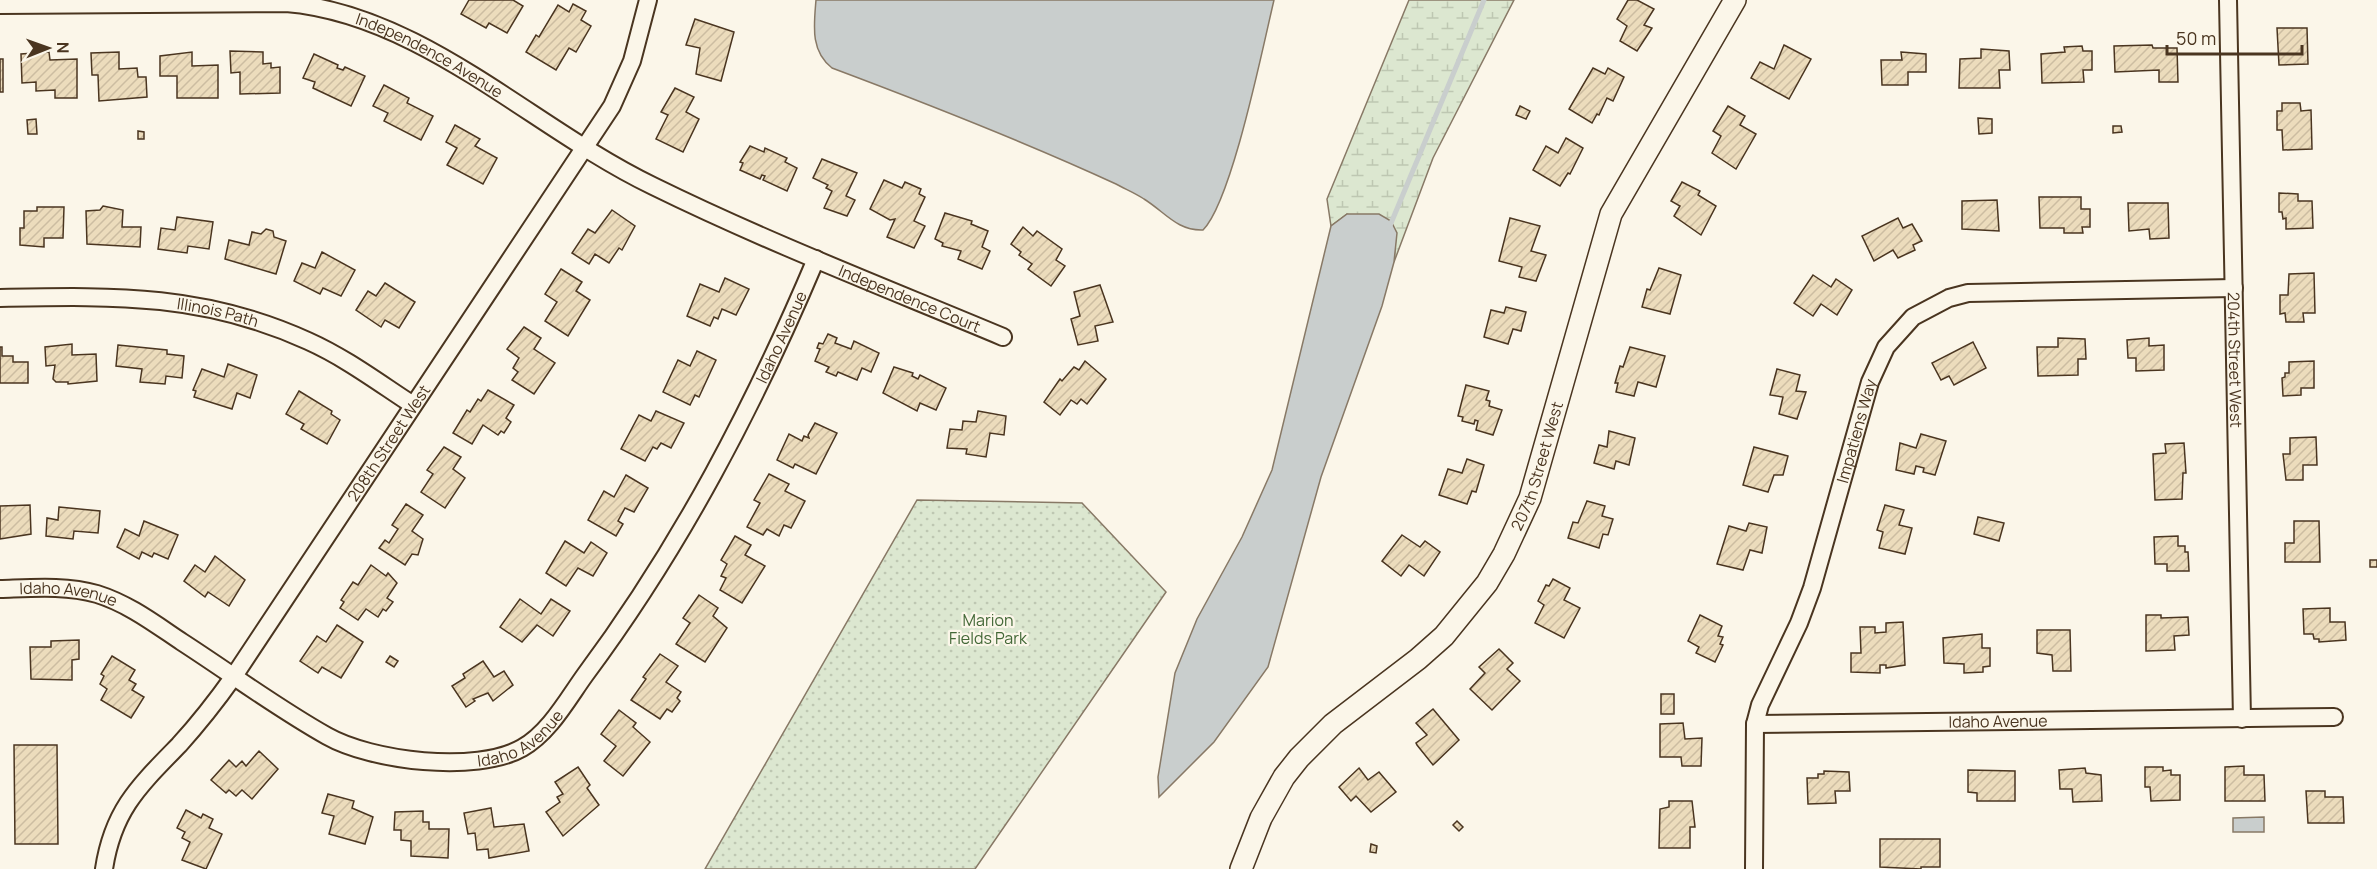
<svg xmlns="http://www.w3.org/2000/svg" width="2377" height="869" viewBox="0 0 2377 869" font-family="Manrope,sans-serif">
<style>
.grass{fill:url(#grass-dots);stroke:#887966;stroke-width:1.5}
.wetland{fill:url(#wetland-marsh);stroke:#887966;stroke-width:1.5}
.water{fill:#c9cecd;stroke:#887966;stroke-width:1.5}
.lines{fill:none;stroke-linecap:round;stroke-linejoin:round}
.stream{stroke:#c9cecd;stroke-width:5}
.building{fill:url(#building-hatch);stroke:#4a3520;stroke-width:1.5}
.minor-casing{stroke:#4a3520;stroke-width:20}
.tertiary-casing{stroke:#4a3520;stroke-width:24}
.minor{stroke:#fbf6e9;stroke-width:16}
.tertiary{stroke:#fbf6e9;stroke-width:21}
.labels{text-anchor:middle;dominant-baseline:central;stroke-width:4.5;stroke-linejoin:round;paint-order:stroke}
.street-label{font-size:16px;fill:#4a3520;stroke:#fbf6e9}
.park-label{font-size:16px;fill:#436837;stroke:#fbf6e9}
</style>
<defs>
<pattern id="grass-dots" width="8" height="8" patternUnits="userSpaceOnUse" patternTransform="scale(1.5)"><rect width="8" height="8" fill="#dce7d0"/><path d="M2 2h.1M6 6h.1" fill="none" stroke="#bec7b2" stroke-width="1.8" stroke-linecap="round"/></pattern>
<pattern id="wetland-marsh" width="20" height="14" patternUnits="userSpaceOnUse" patternTransform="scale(1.5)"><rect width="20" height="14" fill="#dce7d0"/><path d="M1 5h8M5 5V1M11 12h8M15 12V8" fill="none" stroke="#bec7b2"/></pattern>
<pattern id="building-hatch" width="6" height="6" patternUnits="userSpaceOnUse" patternTransform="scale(1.5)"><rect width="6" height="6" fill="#ecdcbc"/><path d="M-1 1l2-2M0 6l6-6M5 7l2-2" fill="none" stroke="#ccbda1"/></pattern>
</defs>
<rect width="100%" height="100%" fill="#fbf6e9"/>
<polygon class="grass" points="917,500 1082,503 1166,592 975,869 705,869"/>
<polygon class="wetland" points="1409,0 1514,0 1433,158 1394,262 1396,233 1347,214 1331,226 1327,199"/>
<g class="water">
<path d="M 816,0 L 1274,0 C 1263,46 1232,201 1203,230 C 1177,231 1165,212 1144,199 C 1135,193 1125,189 1116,184 C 1023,141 928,104 832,68 C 810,51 814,25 816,0 Z"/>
<polygon points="1347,214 1379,214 1391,221 1397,233 1394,262 1382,306 1321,477 1268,667 1214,742 1159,797 1158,777 1175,673 1197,619 1242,537 1272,470 1331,226"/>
<polygon points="2264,817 2264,832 2233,832 2233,818"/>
</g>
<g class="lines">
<polyline class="stream" points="1389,228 1484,0"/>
</g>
<g class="building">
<polygon points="469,0 513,0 523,6 507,33 489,23 486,28 461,14"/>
<polygon points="1628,0 1637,0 1654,9 1644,25 1652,28 1637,51 1620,41 1627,26 1617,19"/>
<polygon points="573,4 586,11 581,20 591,26 576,52 569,48 556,70 526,52 536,35 539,37 558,5 569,12"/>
<polygon points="695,19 734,32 721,81 696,74 700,48 686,45"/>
<polygon points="2277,28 2307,28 2308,64 2279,65"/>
<polygon points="1784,45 1811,59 1789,99 1751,78 1760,62 1774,69"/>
<polygon points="2152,45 2153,48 2177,48 2178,82 2159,82 2159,70 2115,72 2114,46"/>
<polygon points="2082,46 2083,51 2092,51 2092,70 2083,70 2084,82 2042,83 2041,54 2065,52 2064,47"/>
<polygon points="1981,49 2009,51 2010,70 1999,70 2000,88 1959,88 1960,59 1981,58"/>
<polygon points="230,51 263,52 263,64 271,63 271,68 280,67 280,93 240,94 240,72 231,73"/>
<polygon points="49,52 50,60 77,59 77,98 55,98 55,90 36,91 36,82 22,83 21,54"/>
<polygon points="119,52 119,69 137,68 138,77 146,77 147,97 99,101 98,75 92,75 91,53"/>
<polygon points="192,52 192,66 218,65 218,98 177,98 177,76 160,76 160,56"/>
<polygon points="1901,52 1926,54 1926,72 1908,72 1908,85 1882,85 1881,60 1902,60"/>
<polygon points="314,54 338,65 337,68 343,70 345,67 365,76 351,106 313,88 315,82 303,78"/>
<rect x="0" y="59" width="3" height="33"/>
<polygon points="1593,68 1605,74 1608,68 1624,77 1613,101 1607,98 1599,115 1597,114 1592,123 1569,109"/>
<polygon points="384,85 409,98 407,103 433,116 421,140 384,121 388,113 373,106"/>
<polygon points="675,88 694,97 686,112 699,119 683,152 656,139 668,115 661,112"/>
<polygon points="2282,103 2300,103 2301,111 2311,110 2312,149 2283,150 2282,130 2277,130 2277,111 2282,111"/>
<polygon points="1520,106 1530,111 1526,119 1516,115"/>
<polygon points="1728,106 1745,116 1740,125 1756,134 1736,169 1712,153 1721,136 1713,131"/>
<polygon points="1978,118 1992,119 1992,133 1979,134"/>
<polygon points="36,119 37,134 28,134 27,120"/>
<polygon points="455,125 480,139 475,146 497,158 483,184 447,165 457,148 446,142"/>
<polygon points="2113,126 2121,126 2122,132 2113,133"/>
<polygon points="138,131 144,132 144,139 138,139"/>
<polygon points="1566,138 1583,148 1570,174 1568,173 1560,186 1533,170 1546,146 1558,153"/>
<polygon points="750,146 764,152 765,148 787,158 785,162 797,168 787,191 763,180 765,176 762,175 760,179 740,170 743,163 740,162"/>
<polygon points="822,159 857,173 846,196 855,200 847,216 824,208 832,191 826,188 828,185 813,178"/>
<polygon points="884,180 902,188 905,182 921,189 919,194 925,197 914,221 925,226 914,248 887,237 895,219 890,220 870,209"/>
<polygon points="1682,182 1700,191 1698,195 1716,206 1701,235 1674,216 1680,206 1671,201"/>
<polygon points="2279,193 2298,194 2298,201 2312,201 2313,228 2286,229 2286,218 2283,219 2282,212 2279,212"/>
<polygon points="2039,197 2081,197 2081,209 2090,209 2090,227 2082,227 2083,233 2064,233 2064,228 2040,228"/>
<polygon points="1997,200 1999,231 1962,229 1962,201"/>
<polygon points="2128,203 2168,203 2169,238 2150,239 2149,229 2129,231"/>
<polygon points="103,206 123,210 122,227 141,227 140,247 87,244 86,211 100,210"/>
<polygon points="37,207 64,207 63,238 44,238 44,247 20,245 20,228 24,228 24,211 37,211"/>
<polygon points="612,210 635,226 622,250 619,248 609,263 595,254 589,264 572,253 588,229 595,233"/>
<polygon points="945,213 972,221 971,224 988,231 982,247 990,251 982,269 958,259 961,251 942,246 943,243 935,239"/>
<polygon points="177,217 213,222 209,249 188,246 187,253 158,249 161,228 175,230"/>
<polygon points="1510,218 1540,226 1531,251 1546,255 1536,281 1519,277 1522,267 1499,261"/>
<polygon points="1898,218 1903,228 1912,224 1922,241 1913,245 1915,250 1898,258 1893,250 1874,261 1862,236"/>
<polygon points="1023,227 1033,236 1037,231 1062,249 1056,260 1065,266 1051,286 1028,269 1032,264 1019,255 1021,252 1011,244"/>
<polygon points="266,229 273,231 274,237 286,241 276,274 225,259 229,240 249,245 252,232 261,234"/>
<polygon points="322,252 355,270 341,296 323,288 320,294 294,281 302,263 315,268"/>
<polygon points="1659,268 1681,275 1670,314 1642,307 1647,289 1650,290"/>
<polygon points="561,269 582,282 576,291 590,300 568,336 545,321 557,302 545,294"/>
<polygon points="2314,273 2315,313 2303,313 2304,322 2286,322 2285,313 2280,314 2280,295 2288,295 2289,274"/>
<polygon points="1813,275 1831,287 1836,279 1852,290 1837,315 1821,304 1813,316 1794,303"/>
<polygon points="725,278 749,289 736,315 722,309 718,319 714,317 710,326 687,316 700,284 719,292"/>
<polygon points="385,283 415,302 399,328 385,320 381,327 356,310 368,291 376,296"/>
<polygon points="1100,285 1113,322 1095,326 1098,341 1078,345 1071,319 1080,316 1074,292"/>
<polygon points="1506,307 1526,312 1521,331 1513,329 1508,344 1484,337 1491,310 1504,313"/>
<polygon points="524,327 541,338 534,349 555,363 534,394 512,380 518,372 513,368 519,358 507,349"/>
<polygon points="828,334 837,338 835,343 851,349 854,341 879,353 871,372 862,368 857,380 838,372 836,376 826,372 829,367 815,361 820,349 817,348 819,343 823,344"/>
<polygon points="2058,338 2085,339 2086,359 2078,359 2078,375 2038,376 2037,347 2058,347"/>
<polygon points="2149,338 2149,346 2164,345 2164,370 2136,371 2136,358 2128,358 2127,340"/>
<polygon points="1973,342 1986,368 1954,385 1949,376 1941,380 1932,363"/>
<polygon points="72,344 72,355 96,354 97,381 68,384 68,382 56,382 53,379 55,365 46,366 45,347"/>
<polygon points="118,345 167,350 167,354 184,356 182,378 166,376 165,384 140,382 142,369 116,366"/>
<polygon points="0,347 2,347 2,356 13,356 13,362 28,362 28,383 0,383"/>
<polygon points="1630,347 1665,356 1656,387 1638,382 1634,396 1616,392 1618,383 1615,383 1620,366 1623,367"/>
<polygon points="697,351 716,360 699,397 695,395 690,405 663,392 678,360 690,366"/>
<polygon points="1085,361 1106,379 1087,404 1081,399 1077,404 1071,400 1060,415 1044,402 1060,379 1062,381 1074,367 1079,370"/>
<polygon points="2314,361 2314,388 2301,388 2301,395 2283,396 2282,378 2285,377 2285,373 2289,373 2289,362"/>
<polygon points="228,364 257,375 250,398 237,393 232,409 194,397 196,391 193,390 202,369 224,377"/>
<polygon points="894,367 913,373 912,376 918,379 920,375 946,388 936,410 920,403 917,411 883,393"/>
<polygon points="1777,369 1800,375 1796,391 1806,392 1797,419 1779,414 1783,397 1770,395"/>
<polygon points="1466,385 1489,391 1486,400 1490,401 1489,406 1502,410 1493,435 1476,430 1478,421 1475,420 1474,424 1462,421 1463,417 1458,416"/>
<polygon points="488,390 514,405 506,418 511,422 504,433 501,431 498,435 483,425 472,444 453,433 467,410 470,412 478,399 481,401"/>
<polygon points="299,391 332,411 331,414 340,420 327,444 301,429 304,424 286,414"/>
<polygon points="656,411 684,423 671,448 661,443 657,449 653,447 645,461 621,449 639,415 651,421"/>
<polygon points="978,411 1006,416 1004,435 990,433 986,457 966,454 967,449 947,448 950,429 962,430 963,421 976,422"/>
<polygon points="815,423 837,433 816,474 795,464 793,468 777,460 789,434 802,441 804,436 809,438 808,435"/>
<polygon points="1609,431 1635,438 1629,465 1616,461 1614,469 1594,463 1599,445 1607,447"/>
<polygon points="1921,434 1946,441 1935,475 1923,472 1924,468 1916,466 1914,474 1896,470 1900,443 1916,448"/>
<polygon points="2316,437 2317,465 2303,465 2303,480 2286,480 2283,454 2290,454 2290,438"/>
<polygon points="2184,443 2186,473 2183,473 2182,499 2155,500 2153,454 2166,453 2165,444"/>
<polygon points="444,447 461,457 453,469 465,478 445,508 421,492 433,474 427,470"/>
<polygon points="1754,447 1788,456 1783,475 1774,475 1768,492 1743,485"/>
<polygon points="1467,459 1484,465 1476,492 1472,491 1467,504 1439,495 1448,469 1462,473"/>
<polygon points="769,474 789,484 785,491 805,501 791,528 784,525 779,536 767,529 763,535 747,527 760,503 754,500"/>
<polygon points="626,475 648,488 634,512 625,508 618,521 623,524 616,536 588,520 604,491 614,497"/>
<polygon points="1587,501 1605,506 1602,516 1613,519 1608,535 1603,534 1599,548 1568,538 1573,522 1578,523"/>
<polygon points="406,504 423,515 412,531 423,539 418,555 412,554 405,565 379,548 385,540 389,543 398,529 392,525"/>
<polygon points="30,505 31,534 0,539 0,506"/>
<polygon points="1885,505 1904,510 1899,525 1912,528 1905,554 1879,548 1883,532 1877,530"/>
<polygon points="59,507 100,511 98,533 74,531 73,539 46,536 47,518 58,520"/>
<polygon points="1978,517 2004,523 1999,541 1974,534"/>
<polygon points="144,521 178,535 168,559 154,553 152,557 142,552 139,559 117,547 125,529 139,536"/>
<polygon points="2294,521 2319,521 2320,562 2285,562 2285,543 2294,543"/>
<polygon points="1749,523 1767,527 1762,553 1750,550 1743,570 1717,564 1729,526 1746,531"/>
<polygon points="1402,535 1420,547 1425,541 1440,552 1424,576 1409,565 1401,576 1382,561"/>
<polygon points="735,536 751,545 745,555 765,566 742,603 720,590 726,578 721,576 727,564 721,560"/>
<polygon points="2178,536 2178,546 2185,546 2185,552 2188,552 2189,571 2167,571 2167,564 2155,564 2154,537"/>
<polygon points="565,541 584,553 591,542 607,553 593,576 578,568 566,586 546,573"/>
<polygon points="215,556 245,580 229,606 208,592 205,597 184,581 195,565 205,572"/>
<rect x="2370" y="560" width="7" height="7"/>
<polygon points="371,565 386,576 388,573 397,583 387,598 393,602 386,611 383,609 378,617 366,609 358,620 340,608 344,602 341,600 353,582 358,585"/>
<polygon points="1553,579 1570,588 1564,600 1580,608 1564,638 1535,623 1544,605 1538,601 1546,585 1549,586"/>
<polygon points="699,595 718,608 713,616 727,628 705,662 676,644 690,623 683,618"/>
<polygon points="520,599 541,614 551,599 570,611 553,636 537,625 522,642 500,627"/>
<polygon points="2330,608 2330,622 2345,622 2346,640 2319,642 2319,639 2314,639 2313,634 2304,634 2303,609"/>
<polygon points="1700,615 1722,626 1718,636 1723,637 1720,644 1723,645 1715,662 1696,653 1699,647 1688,641"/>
<polygon points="2146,615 2161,615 2161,618 2188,617 2189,635 2174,636 2175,650 2146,651"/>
<polygon points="1903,622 1905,665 1886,668 1886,665 1880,665 1880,673 1851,672 1851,653 1861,653 1860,627 1875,627 1875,633 1886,632 1886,623"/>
<polygon points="337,625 363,642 341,678 322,667 318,673 300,661 317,636 326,642"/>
<polygon points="2037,630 2070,630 2071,671 2053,671 2052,655 2037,653"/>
<polygon points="1982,634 1982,648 1990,648 1990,666 1983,667 1983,672 1964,673 1964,664 1944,663 1943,638"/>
<polygon points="79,640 79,659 72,660 72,680 31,679 30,647 51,647 51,641"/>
<polygon points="1499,649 1513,663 1507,669 1520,681 1492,710 1470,689 1485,673 1479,667"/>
<polygon points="660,654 678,666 666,682 681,692 677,698 680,701 672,712 667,709 660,719 631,700 646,679 643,677"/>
<polygon points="112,656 135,670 129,680 136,684 132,690 144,697 131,718 101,700 107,689 100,684 104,676 101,674"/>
<polygon points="390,656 398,661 394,667 386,662"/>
<polygon points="483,661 494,677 504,671 513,685 493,701 488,693 473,699 475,701 466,707 452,686 465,678 463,674"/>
<rect x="1661" y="694" width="13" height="20"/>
<polygon points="1433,709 1459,740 1433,765 1417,745 1416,743 1427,735 1416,723"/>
<polygon points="619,710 636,723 633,727 650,742 623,776 604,761 616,746 601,734"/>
<polygon points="1683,723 1685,739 1702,738 1701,766 1682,766 1681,757 1660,757 1660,724"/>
<polygon points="14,745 57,745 58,844 15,844"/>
<polygon points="259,751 278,769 252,799 242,790 236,796 229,790 226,793 211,780 229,760 236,767 242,761 246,766"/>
<polygon points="2244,766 2244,775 2264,775 2265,801 2225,801 2225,767"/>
<polygon points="578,767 590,785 587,788 599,805 563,836 546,812 560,802 557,797 563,794 555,782"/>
<polygon points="2145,767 2163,767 2163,771 2171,770 2171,775 2180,775 2180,800 2151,801 2150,787 2145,787"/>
<polygon points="1359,768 1368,780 1379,772 1396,792 1371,812 1356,796 1351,801 1339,787"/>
<polygon points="2085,768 2086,773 2101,775 2102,801 2073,802 2072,789 2060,789 2059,770"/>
<polygon points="1968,770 2015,771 2015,801 1977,801 1977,793 1968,792"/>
<polygon points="1824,771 1849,772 1850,791 1835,791 1836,803 1808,804 1807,778 1818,778 1818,774 1824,774"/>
<polygon points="2306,791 2325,791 2325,797 2343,797 2344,823 2308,823"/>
<polygon points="328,794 354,801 352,808 373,817 365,844 329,834 334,816 322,813"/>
<polygon points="1669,801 1692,801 1695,827 1690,827 1690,848 1659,848 1660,809 1669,807"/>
<polygon points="491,808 494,827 524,824 529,851 489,858 488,849 477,850 475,833 468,834 464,813"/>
<polygon points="186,810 201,818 203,814 213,819 209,828 222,834 206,869 182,860 190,842 182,838 185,832 177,828"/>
<polygon points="423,811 423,822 429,822 429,829 449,829 448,858 411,856 411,841 401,840 401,830 394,830 395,812"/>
<polygon points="1457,821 1463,827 1459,831 1453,825"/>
<polygon points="1880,839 1940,839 1940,867 1921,867 1921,869 1880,867"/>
<polygon points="1371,844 1377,846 1376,853 1370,852"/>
</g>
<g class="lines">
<g class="minor-casing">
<g id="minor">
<path id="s1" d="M 2228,0 L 2242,719"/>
<path id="s2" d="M 0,5 L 286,3 C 422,14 534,129 653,186 C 767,242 886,288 1003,337"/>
<path id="s3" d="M 0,298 C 112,296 203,293 308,341 C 346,358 379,383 413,405"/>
<path id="s4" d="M 0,589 C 32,588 66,585 97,594 C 129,604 155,624 182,642 C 230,673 277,708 327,736 C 371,761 476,774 522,748 C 549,733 567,700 585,675 C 681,546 754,406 816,259"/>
<path id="s5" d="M 1755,724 L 2334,717"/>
<path id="s6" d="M 104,869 C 113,810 139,786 179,745 C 199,723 217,700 234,676 L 612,106 L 632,61 L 648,0"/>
<path id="s7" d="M 1754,869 L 1755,724 L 1760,705 L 1799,623 L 1812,588 L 1870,382 L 1886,347 L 1913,317 L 1949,298 L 1968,293 L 2234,288"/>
</g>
</g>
<g class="tertiary-casing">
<g id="tertiary">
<path id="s8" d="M 1241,869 L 1261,818 L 1284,777 L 1299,758 L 1333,724 L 1418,659 L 1444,636 L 1487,583 L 1504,554 L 1530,498 L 1611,214 L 1735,0"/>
</g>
</g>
<use href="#minor" class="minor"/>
<use href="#tertiary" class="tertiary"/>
</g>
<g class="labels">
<g class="street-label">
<text stroke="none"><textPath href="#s2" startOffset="440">Independence Avenue</textPath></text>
<text stroke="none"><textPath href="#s2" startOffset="980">Independence Court</textPath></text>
<text stroke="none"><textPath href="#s3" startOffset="219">Illinois Path</textPath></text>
<text stroke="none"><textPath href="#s4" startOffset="1058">Idaho Avenue</textPath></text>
<text stroke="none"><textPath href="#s1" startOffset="360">204th Street West</textPath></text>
<text stroke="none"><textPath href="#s7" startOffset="456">Impatiens Way</textPath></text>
<text stroke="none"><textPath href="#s6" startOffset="516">208th Street West</textPath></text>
<text stroke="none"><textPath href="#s8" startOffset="512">207th Street West</textPath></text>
<text stroke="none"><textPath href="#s4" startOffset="69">Idaho Avenue</textPath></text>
<text stroke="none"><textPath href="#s5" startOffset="243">Idaho Avenue</textPath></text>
<text stroke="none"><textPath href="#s4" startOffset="572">Idaho Avenue</textPath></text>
</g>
<g class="park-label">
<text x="988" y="620">Marion<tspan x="988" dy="18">Fields Park</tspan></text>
</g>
</g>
<g transform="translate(48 48) rotate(89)" stroke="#fbf6e9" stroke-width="4.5" paint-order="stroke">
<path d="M0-4.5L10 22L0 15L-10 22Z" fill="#4a3520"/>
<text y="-9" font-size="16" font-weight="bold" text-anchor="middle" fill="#4a3520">N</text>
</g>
<path d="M2167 45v9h135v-9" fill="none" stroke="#4a3520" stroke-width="3"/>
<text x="2176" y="45" font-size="18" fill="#4a3520" stroke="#fbf6e9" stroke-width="4.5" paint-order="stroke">50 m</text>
</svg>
